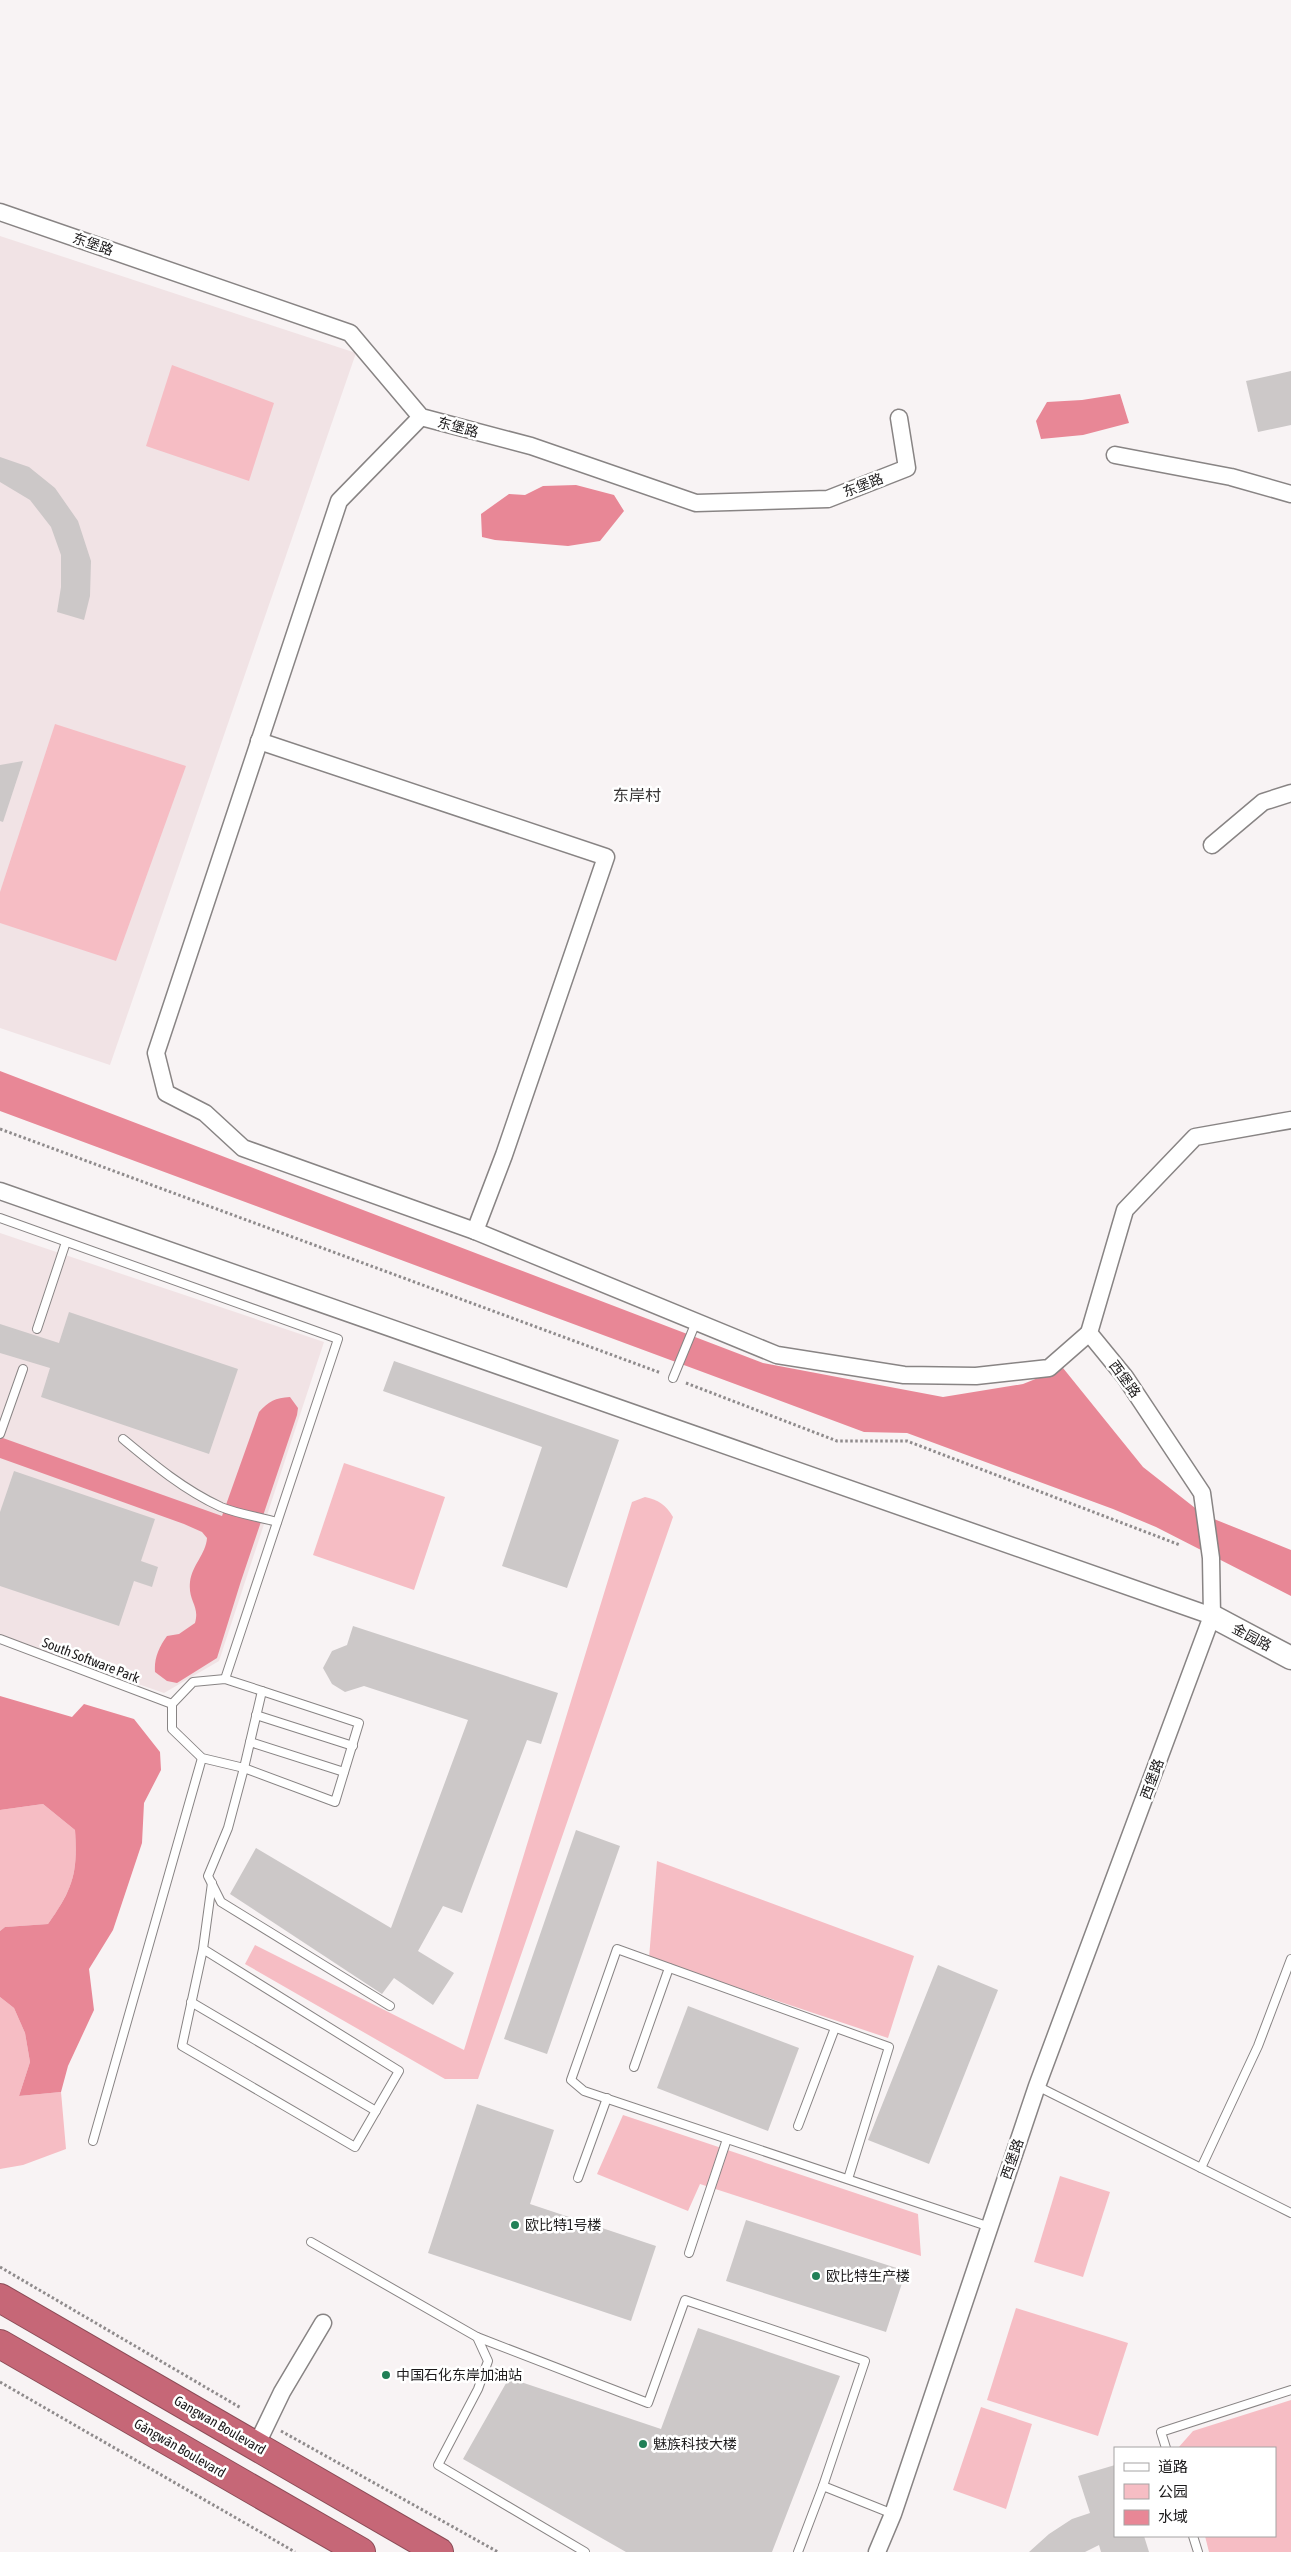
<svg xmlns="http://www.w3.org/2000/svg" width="1291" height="2552" viewBox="0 0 1291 2552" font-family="'Asap Condensed','Noto Sans SC',sans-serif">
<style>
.built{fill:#f1e3e5}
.green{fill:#f6bdc4}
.water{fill:#e88796}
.building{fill:#ccc8c8}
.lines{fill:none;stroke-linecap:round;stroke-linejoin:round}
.lane-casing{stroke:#888484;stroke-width:10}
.street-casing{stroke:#888484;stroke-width:19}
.secondary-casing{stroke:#888484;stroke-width:25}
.highway-casing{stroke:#8b4c57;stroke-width:30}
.path{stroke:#8f8b8c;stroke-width:3;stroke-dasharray:2.5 2.5;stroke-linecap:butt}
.lane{stroke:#fff;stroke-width:8}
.street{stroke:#fff;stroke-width:16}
.secondary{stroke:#fff;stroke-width:22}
.highway{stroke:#c66777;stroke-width:28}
.poi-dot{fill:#218057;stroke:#fff;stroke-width:2}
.labels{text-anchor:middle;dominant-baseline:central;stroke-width:5;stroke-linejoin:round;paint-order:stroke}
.street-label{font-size:14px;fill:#1d1b1c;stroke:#fff}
.poi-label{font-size:14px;fill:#1d1b1c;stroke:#fff;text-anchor:start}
.quarter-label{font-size:16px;fill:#393636;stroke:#fff}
</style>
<rect width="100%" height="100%" fill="#f8f3f4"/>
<g class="built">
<polygon points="0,236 356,353 110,1065 0,1028"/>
<polygon points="0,1233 324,1342 219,1661 164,1693 0,1636"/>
</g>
<g class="green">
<polygon points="172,365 274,403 249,481 146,446"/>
<polygon points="55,724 186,766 116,961 0,923 0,892"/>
<polygon points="344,1463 445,1497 414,1590 313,1555"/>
<path d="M 645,1497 C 659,1500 666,1505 673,1517 L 478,2079 L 445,2079 L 245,1964 L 255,1945 L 464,2050 L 632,1502 Z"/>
<path d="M 43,1804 L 75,1830 C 78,1873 73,1889 48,1924 L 5,1927 L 0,1931 L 0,1810 Z"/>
<polygon points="657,1861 914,1956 888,2038 649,1958"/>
<polygon points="0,1997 14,2008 25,2033 30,2062 19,2096 61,2092 66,2149 23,2165 0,2169"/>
<polygon points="623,2115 918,2214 921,2256 700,2184 688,2211 597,2174"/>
<polygon points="1060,2176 1110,2192 1083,2277 1034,2262"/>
<polygon points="1016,2308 1128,2343 1098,2436 987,2400"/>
<polygon points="1291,2400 1291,2552 1209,2552 1205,2536 1275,2536 1275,2448 1178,2448 1193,2431"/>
<polygon points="981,2407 1032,2424 1006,2509 953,2490"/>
</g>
<g class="water">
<polygon points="1120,394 1129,423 1083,435 1041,439 1036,421 1047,402 1082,400"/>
<polygon points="576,485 614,495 624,511 600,541 568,546 495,540 482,537 481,514 509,494 525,495 543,486"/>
<polygon points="0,1071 763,1363 943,1397 1023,1384 1063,1368 1143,1467 1204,1515 1291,1550 1291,1596 1156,1527 1113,1509 907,1433 864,1432 0,1111"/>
<path d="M 290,1397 L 298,1408 L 297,1415 L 241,1581 L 217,1658 L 177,1683 L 167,1681 L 155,1672 C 154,1658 159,1647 167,1636 L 179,1634 L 195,1623 C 200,1605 188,1602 190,1582 C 192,1565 206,1554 207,1538 L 202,1532 L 184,1524 L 0,1458 L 0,1437 L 222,1516 L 259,1412 C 269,1401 275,1398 290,1397 Z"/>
<path d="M 0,1696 L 72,1717 L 84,1704 L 134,1719 L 160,1752 L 161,1770 L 144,1803 L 142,1843 L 113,1930 L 89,1969 L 94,2010 L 68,2066 L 61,2092 L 19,2096 L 30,2062 L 25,2033 L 14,2008 L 0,1997 L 0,1931 L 5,1927 L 48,1924 C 73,1889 78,1873 75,1830 L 43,1804 L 0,1810 Z"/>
</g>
<g class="building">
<polygon points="1291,371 1291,425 1258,432 1246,381"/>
<polygon points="0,457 29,467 55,488 78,521 91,561 90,596 84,620 57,612 61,587 61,555 51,527 30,500 0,482"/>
<polygon points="23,761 3,822 0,821 0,765"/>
<polygon points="69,1312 238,1369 209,1454 41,1397 50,1368 0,1353 0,1324 59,1343"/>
<polygon points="394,1361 619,1440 567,1588 502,1566 542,1447 383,1391"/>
<polygon points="14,1471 155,1519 141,1561 158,1567 152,1587 134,1581 119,1626 0,1586 0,1512"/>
<polygon points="353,1626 558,1693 541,1744 527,1740 462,1913 443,1906 418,1951 454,1973 433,2005 394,1978 382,1994 230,1894 256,1848 391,1928 468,1720 364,1686 345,1692 332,1684 323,1668 332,1651 347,1645"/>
<polygon points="576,1830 620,1846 547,2054 504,2039"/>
<polygon points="938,1965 998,1990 929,2164 868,2140"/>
<polygon points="688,2006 799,2048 768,2131 657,2088"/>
<polygon points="477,2104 554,2130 530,2204 656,2246 631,2321 428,2253"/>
<polygon points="746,2220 906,2271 886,2332 726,2281"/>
<polygon points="698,2328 840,2376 772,2552 626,2552 463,2459 509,2378 661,2429"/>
<polygon points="1115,2465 1115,2536 1144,2536 1149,2552 1101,2552 1099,2545 1085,2552 1029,2552 1049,2534 1072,2519 1090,2513 1078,2476"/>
</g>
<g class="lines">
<g class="lane-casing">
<g id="lane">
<polyline points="0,1218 338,1339 225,1679"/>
<polyline points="37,1329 66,1242"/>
<polyline points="673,1378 696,1322"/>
<polyline points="0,1434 23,1369"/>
<path d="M 123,1439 C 153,1464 184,1490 221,1507 C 238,1514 259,1517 277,1522"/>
<polyline points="0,1639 172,1704"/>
<polygon points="225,1679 262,1691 244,1768 202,1758 172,1729 172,1704 193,1682"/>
<polyline points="262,1691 359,1723 335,1802 244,1768 228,1828 208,1876 221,1902 390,2006"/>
<polyline points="256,1715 353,1746"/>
<polyline points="250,1742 344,1772"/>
<polyline points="203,1949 182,2046 355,2147 399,2071 203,1949 212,1883"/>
<polyline points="191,2002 376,2111"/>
<polyline points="634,2067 669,1968"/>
<polyline points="1037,2086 1291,2213"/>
<polyline points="798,2126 835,2028"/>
<polyline points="93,2141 202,1758"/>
<polyline points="1201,2168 1258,2046 1291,1959"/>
<polyline points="578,2178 607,2098"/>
<polyline points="848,2179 889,2047 617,1949 571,2080 584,2091 990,2227"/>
<polyline points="311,2242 477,2337 488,2361 478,2389 438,2465 585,2552"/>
<polyline points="689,2253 727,2139"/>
<polyline points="477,2337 648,2403 685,2300 865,2361 823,2486"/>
<polyline points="1166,2448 1161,2432 1291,2390"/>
<polyline points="1193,2536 1198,2552"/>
<polyline points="798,2552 823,2486 893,2514"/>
</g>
</g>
<g class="street-casing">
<g id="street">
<polyline points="0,212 350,333 421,417 531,446 696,503 828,499 907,468 899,418"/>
<polyline points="421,417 339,501 156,1053 166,1093 205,1113 243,1148 475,1231 777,1355 904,1375 976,1376 1049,1368 1089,1333"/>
<polyline points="1115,455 1231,477 1291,494"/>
<polyline points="259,741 606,857 504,1155 475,1231"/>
<polyline points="1212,845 1263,802 1291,793"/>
<polyline points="0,1191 1212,1616"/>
<polyline points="256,2446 282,2392 323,2323"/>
<polyline points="877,2552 893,2514 1037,2086 1212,1616 1211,1558 1202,1493 1125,1377 1089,1333 1125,1210 1195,1137 1291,1120"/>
</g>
</g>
<g class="secondary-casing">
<polyline id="secondary" points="1212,1616 1291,1658"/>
</g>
<g class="highway-casing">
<g id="highway">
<polyline points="0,2298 439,2552"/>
<polyline points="0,2344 361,2552"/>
</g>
</g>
<g class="path">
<polyline points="0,1129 661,1373"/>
<polyline points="686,1383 837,1441 907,1441 1180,1545"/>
<polyline points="0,2267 241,2408"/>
<polyline points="0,2382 295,2552"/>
<polyline points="281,2431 498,2552"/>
</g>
<use href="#lane" class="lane"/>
<use href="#street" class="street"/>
<use href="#secondary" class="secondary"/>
<use href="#highway" class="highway"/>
</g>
<g class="poi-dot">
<circle cx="515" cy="2225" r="5"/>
<circle cx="816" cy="2276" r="5"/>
<circle cx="386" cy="2375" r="5"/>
<circle cx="643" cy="2444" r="5"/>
</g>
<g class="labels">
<g class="street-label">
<text transform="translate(93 244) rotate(19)">东堡路</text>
<text transform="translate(458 427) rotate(15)">东堡路</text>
<text transform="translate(863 485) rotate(-21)">东堡路</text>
<text transform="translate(1125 1379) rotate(54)">西堡路</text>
<text transform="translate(1252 1637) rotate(28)">金园路</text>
<text transform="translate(91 1660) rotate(21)">South Software Park</text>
<text transform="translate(1152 1779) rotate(-70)">西堡路</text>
<text transform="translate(1012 2159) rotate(-71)">西堡路</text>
<text transform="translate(220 2425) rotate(30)">Gangwan Boulevard</text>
<text transform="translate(180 2448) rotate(30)">Gǎngwān Boulevard</text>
</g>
<g class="poi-label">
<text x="525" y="2225">欧比特1号楼</text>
<text x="826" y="2276">欧比特生产楼</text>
<text x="396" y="2375">中国石化东岸加油站</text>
<text x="653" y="2444">魅族科技大楼</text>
</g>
<g class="quarter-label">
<text x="637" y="795">东岸村</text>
</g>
</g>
<rect x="1114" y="2447" width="162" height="90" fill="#ffffff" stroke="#a5a4a4"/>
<rect x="1124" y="2463" width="25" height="8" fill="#ffffff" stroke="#a5a4a4"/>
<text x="1158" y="2472" font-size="15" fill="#1d1b1c">道路</text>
<rect x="1124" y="2484" width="25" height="15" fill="#f6bdc4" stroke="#a5a4a4"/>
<text x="1158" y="2497" font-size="15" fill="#1d1b1c">公园</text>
<rect x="1124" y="2510" width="25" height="15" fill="#e88796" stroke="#a5a4a4"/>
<text x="1158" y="2522" font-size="15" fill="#1d1b1c">水域</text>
</svg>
